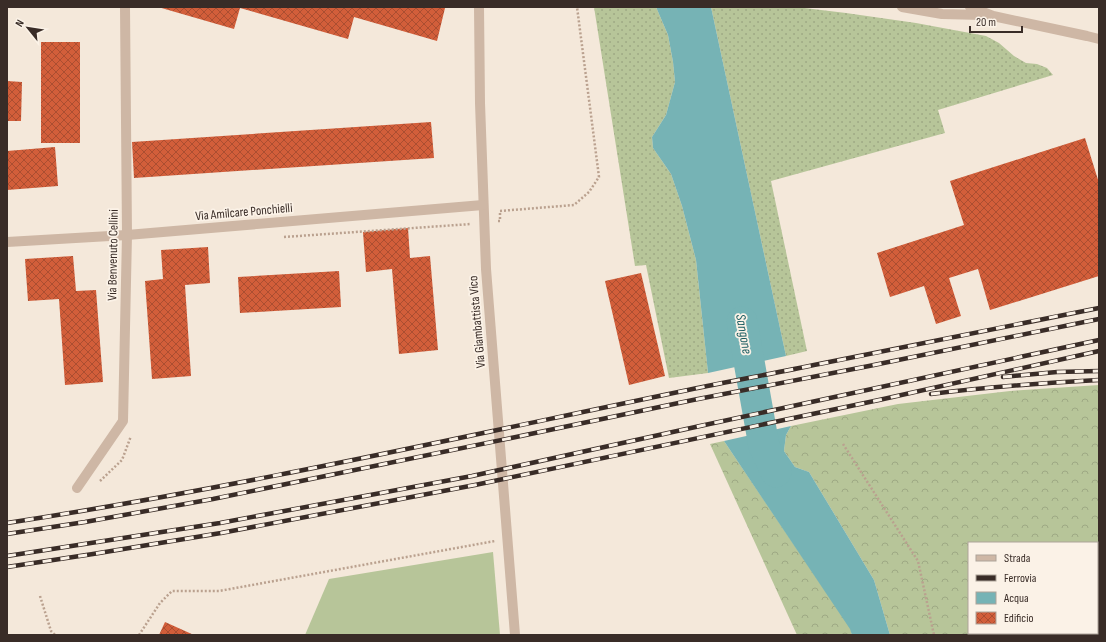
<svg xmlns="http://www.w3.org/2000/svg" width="1106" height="642" viewBox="0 0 1106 642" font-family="'Sofia Sans Condensed',sans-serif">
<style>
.grass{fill:url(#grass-dots)}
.forest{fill:url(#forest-crowns);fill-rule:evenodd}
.pitch{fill:#b7c599}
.water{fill:#76b3b5}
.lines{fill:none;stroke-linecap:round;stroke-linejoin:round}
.river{stroke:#76b3b5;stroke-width:31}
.building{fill:url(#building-cross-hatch)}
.path{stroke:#baa18f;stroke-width:2.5;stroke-dasharray:2 2;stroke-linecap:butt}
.minor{stroke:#ceb7a5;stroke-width:10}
.tertiary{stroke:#ceb7a5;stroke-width:10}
.rail-casing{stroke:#392c27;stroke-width:4.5}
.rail{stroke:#fbf2e7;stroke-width:3;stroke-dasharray:9;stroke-linecap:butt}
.labels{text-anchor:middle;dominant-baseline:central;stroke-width:3.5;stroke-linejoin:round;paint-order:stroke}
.street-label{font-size:13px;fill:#392c27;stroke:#fbf2e7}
.water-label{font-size:14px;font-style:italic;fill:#185b5f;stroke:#fbf2e7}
</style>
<defs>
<pattern id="grass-dots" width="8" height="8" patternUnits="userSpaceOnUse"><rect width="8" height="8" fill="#b7c599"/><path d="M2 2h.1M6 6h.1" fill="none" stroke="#9ea984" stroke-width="1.8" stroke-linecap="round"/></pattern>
<pattern id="forest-crowns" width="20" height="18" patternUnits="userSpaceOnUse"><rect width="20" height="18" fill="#b7c599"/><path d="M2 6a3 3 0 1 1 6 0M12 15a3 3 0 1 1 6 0" fill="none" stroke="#9ea984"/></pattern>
<pattern id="building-cross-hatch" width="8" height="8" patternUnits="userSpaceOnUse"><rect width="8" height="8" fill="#d25e3a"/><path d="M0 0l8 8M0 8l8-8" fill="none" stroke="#ab4e31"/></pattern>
</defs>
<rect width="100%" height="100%" fill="#f4e8da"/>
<g class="grass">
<polygon points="594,7 656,7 668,35 673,62 675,82 666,115 652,137 653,148 671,174 682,206 696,260 708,373 669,378 646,265 635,266"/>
<polygon points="711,7 796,7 846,13 916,23 986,36 999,43 1014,56 1026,63 1037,64 1047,68 1053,75 938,110 945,133 771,181 807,351 786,356"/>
</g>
<g class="forest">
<path d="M 1099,385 L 1099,635 L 890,635 L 874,580 L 809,472 L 795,467 L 784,451 L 786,435 L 791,426 L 898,404 L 1010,391 ZM 969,543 L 1097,543 L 1097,633 L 969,633 Z"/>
<polygon points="724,441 851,629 852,635 797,635 710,444"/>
</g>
<polygon class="pitch" points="493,552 500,635 305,635 329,579"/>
<g class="water">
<polygon points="656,7 711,7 786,356 708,373 696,260 682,206 671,174 653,148 652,137 666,115 675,82 673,62 668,35"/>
<polygon points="791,426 786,435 784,451 795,467 809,472 874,580 890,635 852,635 850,629 724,441"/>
</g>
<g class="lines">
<polyline class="river" points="742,322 764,446 776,472"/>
</g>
<g class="building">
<polygon points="158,7 441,7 445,8 437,41 354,17 348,39 240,8 234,29"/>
<rect x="41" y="42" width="39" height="101"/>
<polygon points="7,81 22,82 21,121 7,121"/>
<polygon points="431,122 434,158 134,178 132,142"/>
<polygon points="1085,138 1099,183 1099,276 990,310 978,269 949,278 961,316 936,324 924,286 890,297 877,253 964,225 950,181"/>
<polygon points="55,147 58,186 7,190 7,151"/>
<polygon points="408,228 410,258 430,256 438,350 399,354 392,269 366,272 363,232"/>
<polygon points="208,247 210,283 185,285 191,376 152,379 145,281 163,279 161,250"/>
<polygon points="73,256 76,291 96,290 103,382 65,385 59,299 28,301 25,259"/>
<polygon points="339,271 341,307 240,313 238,277"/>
<polygon points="641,273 665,376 629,385 605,281"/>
<polygon points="165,622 194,635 159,635"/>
</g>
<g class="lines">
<g class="path">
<polyline points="498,221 500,221 500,211 574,205 589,192 599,177 577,7"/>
<polyline points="284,237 471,224"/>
<polyline points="843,444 918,561 934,635"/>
<polyline points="100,481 122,460 131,436"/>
<polyline points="40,596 51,631 55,635"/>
<polyline points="139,635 160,603 172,591 219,591 495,541"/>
</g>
<g class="minor">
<polyline points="479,7 480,103 486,269 515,635"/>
<polyline points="7,242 127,235 483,205"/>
<polyline points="77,488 123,421 127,235 125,7"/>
</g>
<g class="tertiary">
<polyline points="902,7 942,14 983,15"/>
<polyline points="970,7 993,16 1087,36 1099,39"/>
</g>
<g class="rail-casing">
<g id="rail">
<polyline points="1003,377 1057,372 1099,371"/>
<path d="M 931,394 C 987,387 1043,383 1099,380"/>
<path d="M 7,523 C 236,488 461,437 688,390 C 731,381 776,373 819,364 C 913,346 1006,326 1099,308"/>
<polyline points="7,534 85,522 213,499 516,437 693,400 869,366 1099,319"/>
<polyline points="7,556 220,523 472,476 700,426 1099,340"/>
<polyline points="7,567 93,554 221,533 475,485 879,400 1099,351"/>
</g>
</g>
<use href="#rail" class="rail"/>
</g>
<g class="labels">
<g class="street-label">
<text transform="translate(244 212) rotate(-5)">Via Amilcare Ponchielli</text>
<text transform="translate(113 255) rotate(-89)">Via Benvenuto Cellini</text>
<text transform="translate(477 322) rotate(-95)">Via Giambattista Vico</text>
</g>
<g class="water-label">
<text transform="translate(744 334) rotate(80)">Sangone</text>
</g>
</g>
<rect width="1106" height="642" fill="none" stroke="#392c27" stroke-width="16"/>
<rect x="968" y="542" width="130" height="92" fill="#fbf2e7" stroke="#ada39a"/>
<rect x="976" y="555" width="20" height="6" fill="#ceb7a5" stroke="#ada39a"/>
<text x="1004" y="562" font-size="12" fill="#392c27">Strada</text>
<rect x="976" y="575" width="20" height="6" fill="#392c27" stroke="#ada39a"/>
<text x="1004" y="582" font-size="12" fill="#392c27">Ferrovia</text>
<rect x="976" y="592" width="20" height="12" fill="#76b3b5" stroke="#ada39a"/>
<text x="1004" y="602" font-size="12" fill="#392c27">Acqua</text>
<rect x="976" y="612" width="20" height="12" fill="url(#building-cross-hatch)" stroke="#ada39a"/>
<text x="1004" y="622" font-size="12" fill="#392c27">Edificio</text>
<g transform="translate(28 28) rotate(300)" stroke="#fbf2e7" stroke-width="3" paint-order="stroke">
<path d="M0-3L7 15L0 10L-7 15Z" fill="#392c27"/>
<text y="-6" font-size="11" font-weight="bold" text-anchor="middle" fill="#392c27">N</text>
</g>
<path d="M970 26v6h52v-6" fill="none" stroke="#392c27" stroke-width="2"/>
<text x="976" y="26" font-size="12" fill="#392c27" stroke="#fbf2e7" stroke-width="3" paint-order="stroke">20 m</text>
</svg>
